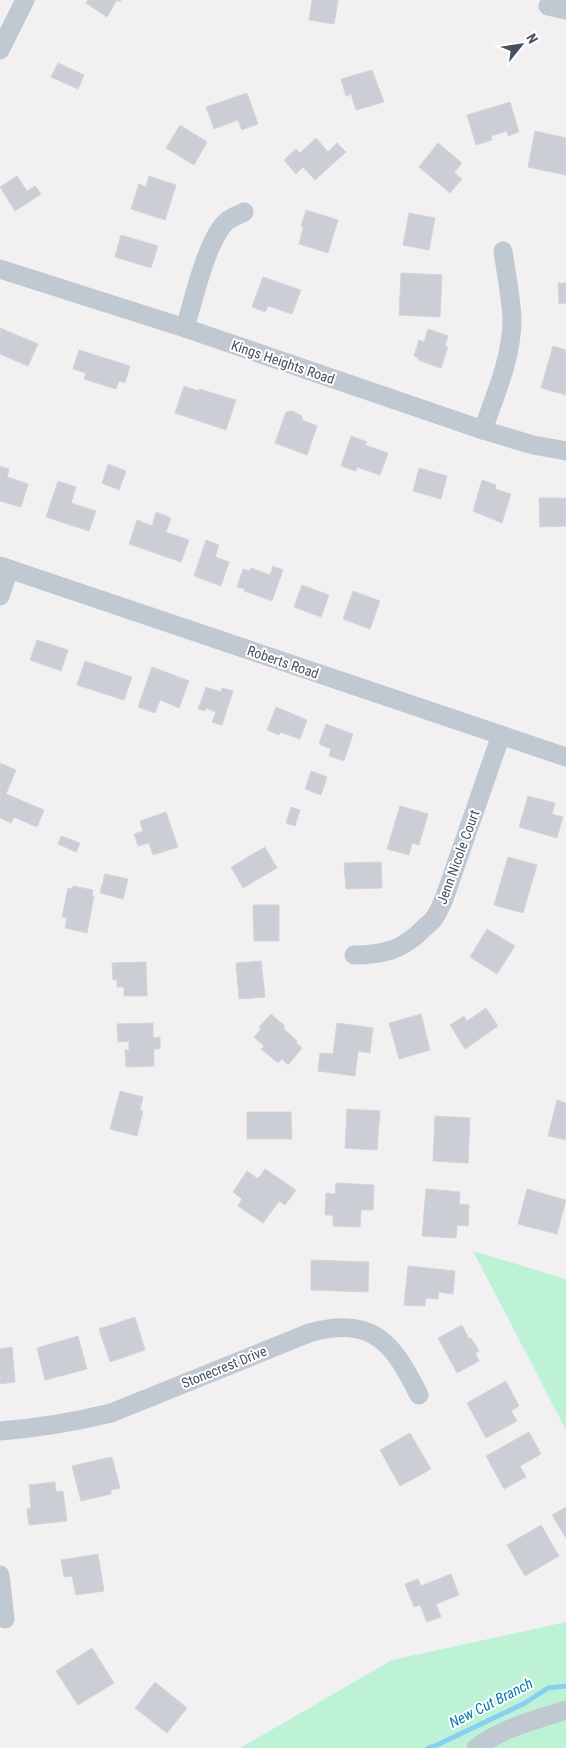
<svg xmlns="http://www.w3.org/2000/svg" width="566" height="1748" viewBox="0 0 566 1748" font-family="'Roboto Condensed',sans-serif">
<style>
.green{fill:#bdf2d7}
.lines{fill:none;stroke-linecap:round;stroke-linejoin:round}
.stream{stroke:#88d0f0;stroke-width:5}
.building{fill:#ccced5;stroke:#d4d5dc}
.minor{stroke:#c0c8d2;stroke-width:19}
.labels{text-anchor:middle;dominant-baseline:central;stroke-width:4;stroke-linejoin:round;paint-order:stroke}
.street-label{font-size:14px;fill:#47515e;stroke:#fff}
.water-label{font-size:15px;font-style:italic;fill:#057cb3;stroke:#fff}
</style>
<rect width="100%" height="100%" fill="#f2f0f0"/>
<g class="green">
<polygon points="473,1251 566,1279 566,1430"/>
<polygon points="566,1622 566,1748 240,1748 392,1660"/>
</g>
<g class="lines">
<polyline class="stream" points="428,1748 437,1745 525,1703 548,1688 566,1686"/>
</g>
<g class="building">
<polygon points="88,0 121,0 120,2 117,0 107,17 86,3"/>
<polygon points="312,0 338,0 334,24 309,20"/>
<polygon points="58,63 84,75 78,89 51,77"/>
<polygon points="372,70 384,102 356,110 351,94 346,96 341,79"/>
<polygon points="247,93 258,124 242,130 238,120 214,129 206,107"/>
<polygon points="510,102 519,132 508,136 507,131 491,136 492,140 476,145 467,115"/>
<polygon points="180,125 207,142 194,165 166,148"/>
<polygon points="535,131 566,138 566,175 528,167"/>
<polygon points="316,138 328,152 337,143 346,152 315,180 303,167 296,174 284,160 296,149 300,153"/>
<polygon points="438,143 462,163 454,173 462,179 450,193 419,167"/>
<polygon points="17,176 27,191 35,186 41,194 15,211 0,187"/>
<polygon points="149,176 176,185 165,220 131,209 139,184 146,187"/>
<polygon points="306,210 338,220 328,253 299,244 303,228 301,226"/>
<polygon points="409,213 435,218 429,250 403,245"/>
<polygon points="121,235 158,246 151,268 115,257"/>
<polygon points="401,273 442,275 440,317 399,315"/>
<polygon points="263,277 301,290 292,314 268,306 265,312 252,307"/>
<polygon points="558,283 566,283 566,303 559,304"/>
<polygon points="0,328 38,344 28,366 0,354"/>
<polygon points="428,329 448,336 445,346 448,347 441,368 418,360 419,358 414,356 419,340 424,342"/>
<polygon points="553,346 566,350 566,395 541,388"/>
<polygon points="79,350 130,366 125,383 119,381 116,389 84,379 86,373 73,369"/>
<polygon points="184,386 199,391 199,389 236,400 226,430 175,413"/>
<polygon points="292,411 302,416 302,420 317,426 307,455 275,443 286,412"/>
<polygon points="351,436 367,442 365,445 388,453 380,475 357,467 356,471 341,466"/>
<polygon points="108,464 126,471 119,490 102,483"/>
<polygon points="0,466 9,469 7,477 28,484 21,507 0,501"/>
<polygon points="419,468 447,476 441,499 413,491"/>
<polygon points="482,480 496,485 495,489 511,494 502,523 473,511"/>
<polygon points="58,481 76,487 71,503 96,511 89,531 46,517"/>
<polygon points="539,498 566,498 566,526 540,527"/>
<polygon points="156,512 171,518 166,532 189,540 181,562 129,544 137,520 152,526"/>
<polygon points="206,540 219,545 215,557 229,562 221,586 194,576"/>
<polygon points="273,566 283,570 272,601 244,591 245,589 237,587 243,569 250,571 251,568 270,575"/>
<polygon points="302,585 329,595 321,617 294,607"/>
<polygon points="353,591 380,601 370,629 343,619"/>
<polygon points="37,640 68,650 61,671 30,660"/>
<polygon points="85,661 132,677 124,700 77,685"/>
<polygon points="152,667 189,681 179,708 160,700 155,713 138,707"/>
<polygon points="206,687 221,692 222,688 233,691 222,725 212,722 216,712 206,708 205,711 198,709"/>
<polygon points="276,707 307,720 300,739 280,732 279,735 267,730"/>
<polygon points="326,724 353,734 344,761 329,756 331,749 319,744"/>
<polygon points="0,763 16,770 6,794 44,810 37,827 14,817 11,823 0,818"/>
<polygon points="311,771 327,777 321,795 305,789"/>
<polygon points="528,796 555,803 552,814 563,817 557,838 519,827"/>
<polygon points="400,806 428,814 419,845 412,843 409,855 387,849"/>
<polygon points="291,807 300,810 295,826 286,823"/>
<polygon points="166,812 178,847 153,855 149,843 138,846 134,834 143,831 140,821"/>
<polygon points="61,836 80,843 76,852 58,844"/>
<polygon points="265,847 277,868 243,888 231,867"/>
<polygon points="508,857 537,865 523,913 494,905"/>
<polygon points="381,862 382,888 346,889 344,863"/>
<polygon points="105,874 128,879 123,899 100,893"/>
<polygon points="73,886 93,890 92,896 94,896 87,933 65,928 67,918 62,917 68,888 72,889"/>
<polygon points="253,905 279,905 279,941 254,941"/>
<polygon points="487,929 515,946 497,974 470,957"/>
<polygon points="261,961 265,997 239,999 236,963"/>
<polygon points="146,962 147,996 124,996 124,987 117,987 117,980 113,980 112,963"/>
<polygon points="486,1008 498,1026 465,1049 450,1025 464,1016 467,1021"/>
<polygon points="271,1014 285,1026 283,1028 297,1041 296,1043 302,1048 288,1065 282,1059 278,1063 261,1049 264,1046 254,1037 261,1029 259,1027"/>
<polygon points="421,1014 430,1050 399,1059 389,1023"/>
<polygon points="153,1023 153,1038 160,1037 160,1049 154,1049 154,1066 126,1067 125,1050 129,1050 129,1041 118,1042 117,1024"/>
<polygon points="337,1023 373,1028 370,1053 358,1051 355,1076 318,1071 320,1053 333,1054"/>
<polygon points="120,1091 143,1097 140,1110 143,1111 137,1136 110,1129"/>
<polygon points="557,1100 566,1103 566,1140 548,1136"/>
<polygon points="347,1109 380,1111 377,1150 345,1148"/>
<polygon points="247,1112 291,1112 292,1139 247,1139"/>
<polygon points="435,1116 470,1118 468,1163 433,1161"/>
<polygon points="265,1169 296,1190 285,1205 279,1201 263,1223 238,1206 242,1199 233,1192 247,1171 258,1179"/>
<polygon points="336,1183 374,1185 373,1210 361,1210 360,1227 333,1226 333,1215 325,1215 326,1193 335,1194"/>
<polygon points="426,1189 460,1192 459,1204 469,1205 468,1226 457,1225 456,1238 422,1236"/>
<polygon points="527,1189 566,1200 557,1234 518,1224"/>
<polygon points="311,1260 369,1262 368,1292 311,1290"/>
<polygon points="408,1266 455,1271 453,1294 439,1292 438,1299 426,1298 425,1306 404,1305"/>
<polygon points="135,1317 145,1350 110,1362 99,1329"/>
<polygon points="462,1325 469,1339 471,1338 479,1351 475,1353 479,1361 457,1373 438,1338"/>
<polygon points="78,1336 87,1369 45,1380 37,1348"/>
<polygon points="12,1347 15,1382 0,1384 0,1349"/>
<polygon points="506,1381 519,1406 511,1411 517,1421 486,1438 467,1403"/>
<polygon points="529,1432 541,1454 520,1466 526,1477 504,1489 486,1456"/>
<polygon points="410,1433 431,1469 400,1486 380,1450"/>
<polygon points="112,1457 120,1488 111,1490 111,1494 81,1501 72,1466"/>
<polygon points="55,1482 56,1492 63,1491 67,1521 29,1525 27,1509 31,1508 29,1485"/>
<polygon points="566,1507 566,1538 552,1515"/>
<polygon points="541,1525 559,1556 525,1576 507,1545"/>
<polygon points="98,1554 104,1591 76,1595 72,1576 64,1577 61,1560"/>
<polygon points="451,1574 459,1595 436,1604 441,1617 427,1622 420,1605 414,1607 405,1584 418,1579 421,1586"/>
<polygon points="92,1648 114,1683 78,1705 56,1671"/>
<polygon points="155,1682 187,1708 167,1733 135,1708"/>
</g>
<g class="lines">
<g class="minor">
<polyline points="548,6 566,10"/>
<polyline points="0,50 25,0"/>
<polyline points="0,269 185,328 483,430 533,445 566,451"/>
<path d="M 185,328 C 193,302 207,238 227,221 C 232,217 239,215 244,212"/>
<path d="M 483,430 C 495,395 512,358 512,319 C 511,296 506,273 503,251"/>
<polyline points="0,566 566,757"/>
<polyline points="0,596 9,569"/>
<path d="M 354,955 C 383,955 403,950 424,928 C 428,924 433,921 435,917 C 439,911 441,905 444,899 L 501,735"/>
<path d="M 0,1431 C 38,1428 74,1422 111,1413 L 309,1333 C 373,1315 393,1343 419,1395"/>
<polyline points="0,1575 5,1619"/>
<path d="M 476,1748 C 502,1728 535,1720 566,1710"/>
</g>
</g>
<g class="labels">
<g class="street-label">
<text transform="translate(283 362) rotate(19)">Kings Heights Road</text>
<text transform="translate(283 662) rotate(19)">Roberts Road</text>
<text transform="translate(458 857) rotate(-70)">Jenn Nicole Court</text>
<text transform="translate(224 1367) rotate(-22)">Stonecrest Drive</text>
</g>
<g class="water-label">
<text transform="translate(491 1703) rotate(-27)">New Cut Branch</text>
</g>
</g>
<g transform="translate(521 45) rotate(60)" stroke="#ffffff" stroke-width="4" paint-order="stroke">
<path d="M0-4L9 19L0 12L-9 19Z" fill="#47515e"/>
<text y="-8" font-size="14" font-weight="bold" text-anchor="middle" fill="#47515e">N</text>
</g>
</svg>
